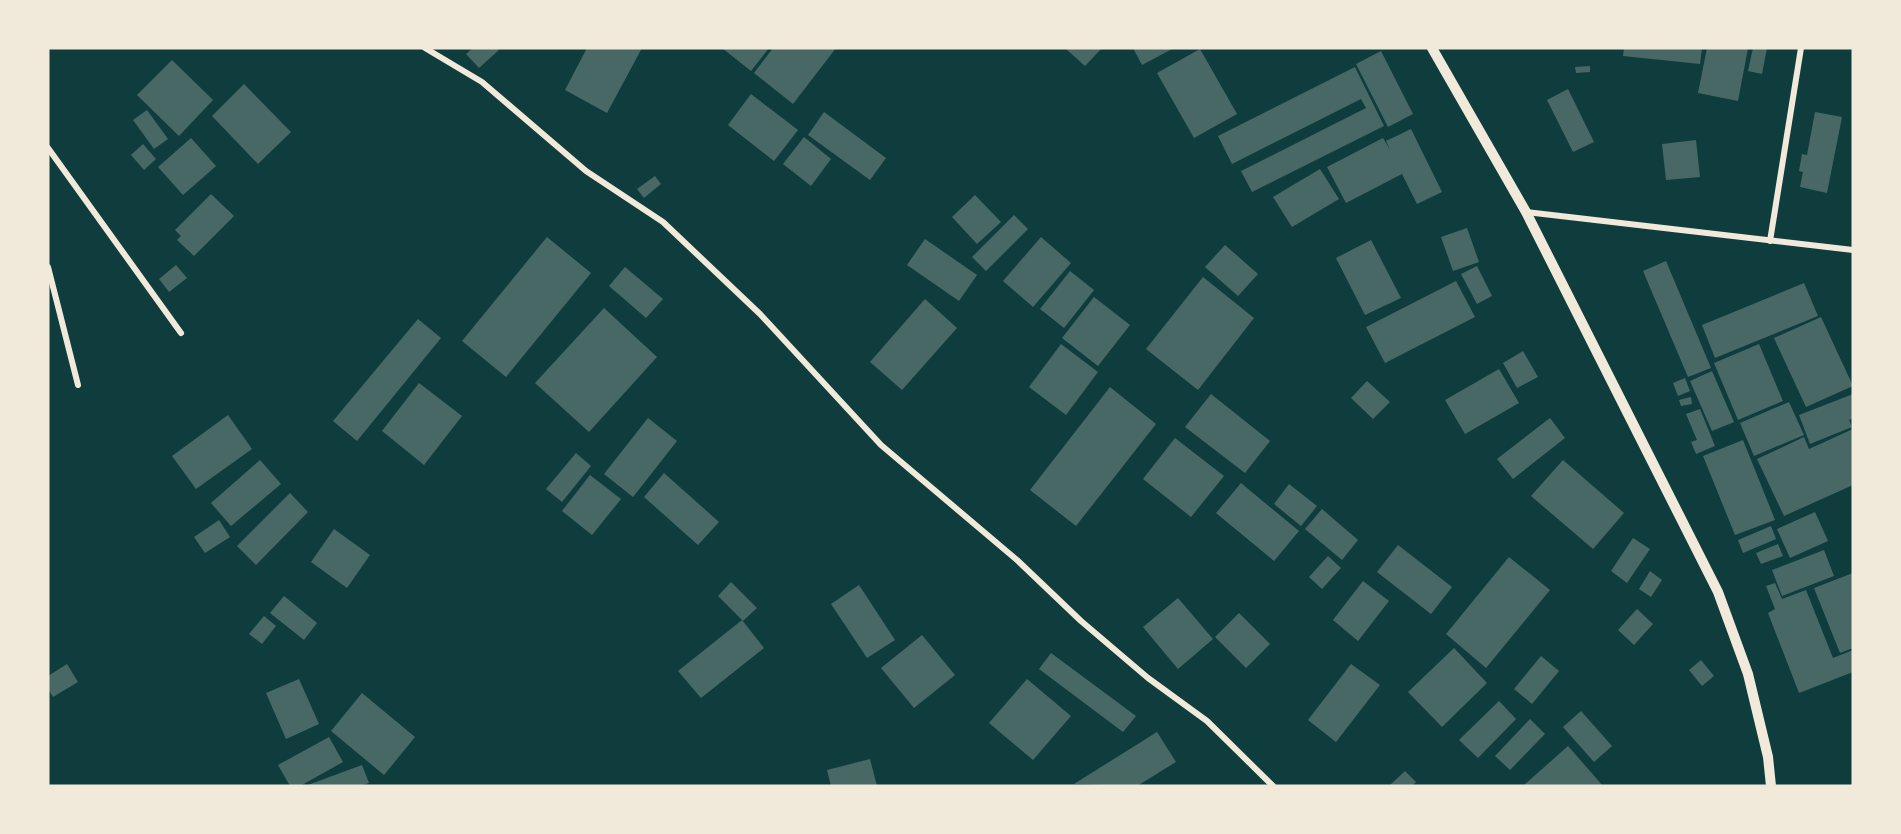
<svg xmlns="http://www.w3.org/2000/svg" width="1901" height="834" viewBox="0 0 1901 834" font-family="'PT Sans',sans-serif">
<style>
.building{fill:#486865}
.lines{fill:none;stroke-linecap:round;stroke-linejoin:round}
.minor{stroke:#f1e9da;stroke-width:6}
.tertiary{stroke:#f1e9da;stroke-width:10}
</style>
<rect width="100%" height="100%" fill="#0f3d3e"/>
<g class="building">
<polygon points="473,48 496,48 499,50 479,68 466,54"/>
<polygon points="587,48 642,48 607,113 565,90"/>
<polygon points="722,48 769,48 751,71"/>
<polygon points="773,48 836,48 793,104 754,73"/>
<polygon points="1065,48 1102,48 1085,66"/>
<polygon points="1133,48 1174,48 1142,65"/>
<polygon points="1624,48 1702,48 1700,64 1623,56"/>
<polygon points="1707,48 1748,48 1738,101 1698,93"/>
<polygon points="1753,48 1767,48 1762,74 1748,71"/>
<polygon points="1200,49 1237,114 1194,138 1157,73"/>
<polygon points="1381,51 1413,114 1388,127 1356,64"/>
<polygon points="172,60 213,100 179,136 137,95"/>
<polygon points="1590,66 1590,72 1576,73 1575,67"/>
<polygon points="1355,67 1384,126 1252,192 1241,171 1366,108 1361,99 1232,164 1218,136"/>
<polygon points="244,84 291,132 258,164 212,116"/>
<polygon points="1568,89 1594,142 1573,152 1547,100"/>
<polygon points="751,94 798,130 774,161 728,125"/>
<polygon points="147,110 168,139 154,149 133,120"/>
<polygon points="824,112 886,158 870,180 808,135"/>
<polygon points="1815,112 1842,117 1827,193 1800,187 1803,172 1799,171 1802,154 1807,155"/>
<polygon points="1411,129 1442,192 1417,204 1402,174 1346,203 1327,167 1383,138 1390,150 1386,141"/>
<polygon points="804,137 831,159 811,186 783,164"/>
<polygon points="191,138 216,166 183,195 158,167"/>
<polygon points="1696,140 1700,177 1666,180 1662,144"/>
<polygon points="143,144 156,159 144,170 131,155"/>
<polygon points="1320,169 1339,199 1292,227 1273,197"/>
<polygon points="655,176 661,184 644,198 637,189"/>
<polygon points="211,194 234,216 194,256 177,240 181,236 175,230"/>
<polygon points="975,195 1001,222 977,244 952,217"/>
<polygon points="1014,215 1028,229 986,271 972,257"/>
<polygon points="1467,228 1479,262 1453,271 1441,237"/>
<polygon points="547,237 591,273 506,377 462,341"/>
<polygon points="1041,237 1071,263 1033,307 1003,281"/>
<polygon points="925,239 977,275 959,301 907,265"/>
<polygon points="1371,240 1401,298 1365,315 1336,258"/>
<polygon points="1225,245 1258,274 1238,296 1205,267"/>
<polygon points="1666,261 1711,368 1688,377 1643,271"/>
<polygon points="176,265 187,278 169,292 159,279"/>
<polygon points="1477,266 1492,296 1477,304 1461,274"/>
<polygon points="625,267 663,299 646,318 609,286"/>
<polygon points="1070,271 1094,290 1064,328 1040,309"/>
<polygon points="1203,277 1254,318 1198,390 1146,349"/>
<polygon points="1456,281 1475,317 1385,363 1366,327"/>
<polygon points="1804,283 1818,316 1715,358 1702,325"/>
<polygon points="1094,297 1130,325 1098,366 1062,338"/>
<polygon points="925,299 957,328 902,390 870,362"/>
<polygon points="604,308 657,357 589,432 535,383"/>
<polygon points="1821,317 1853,386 1806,407 1774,338"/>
<polygon points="418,319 441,338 357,441 333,421"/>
<polygon points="1061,344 1098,372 1066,415 1029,387"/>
<polygon points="1759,344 1783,401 1738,420 1714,363"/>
<polygon points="1523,351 1538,377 1517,388 1503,363"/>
<polygon points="1499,369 1519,403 1465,434 1445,400"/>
<polygon points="1712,371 1734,422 1712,431 1690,381"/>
<polygon points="1685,378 1690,391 1678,396 1673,383"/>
<polygon points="1367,381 1390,402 1373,419 1351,398"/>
<polygon points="419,383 462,416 424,465 382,431"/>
<polygon points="1110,387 1156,424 1076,526 1030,490"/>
<polygon points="1211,394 1270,441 1245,473 1185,427"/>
<polygon points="1853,394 1853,418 1849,420 1852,427 1810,444 1799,415"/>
<polygon points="1691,397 1692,404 1681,406 1679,400"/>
<polygon points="1789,402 1804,435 1754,456 1740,423"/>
<polygon points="1700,409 1715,446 1696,454 1691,442 1697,440 1686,414"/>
<polygon points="228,415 252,449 196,489 172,456"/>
<polygon points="648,418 677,441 633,497 604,474"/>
<polygon points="1550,418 1565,438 1513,479 1497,459"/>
<polygon points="1853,429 1853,485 1784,516 1757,459 1804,437 1809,449"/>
<polygon points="1175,438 1224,476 1191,517 1143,479"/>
<polygon points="1743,440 1775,520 1735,535 1703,456"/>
<polygon points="576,453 591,466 562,502 546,489"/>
<polygon points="260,460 281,484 231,526 211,503"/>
<polygon points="1563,460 1624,513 1593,549 1531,496"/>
<polygon points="664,473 719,522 698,545 644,497"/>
<polygon points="590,475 621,499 592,535 562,511"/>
<polygon points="1241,483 1299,531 1274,561 1216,513"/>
<polygon points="1289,484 1317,506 1301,526 1274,504"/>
<polygon points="290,493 308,512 256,565 237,546"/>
<polygon points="1322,509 1358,540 1342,560 1305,529"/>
<polygon points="1815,512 1828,541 1790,558 1777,529"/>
<polygon points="219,520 230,537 205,553 194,537"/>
<polygon points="1771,526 1776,539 1743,553 1738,540"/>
<polygon points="334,529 370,555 347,588 311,562"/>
<polygon points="1633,538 1650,549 1627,583 1611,571"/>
<polygon points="1778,544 1783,556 1761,564 1756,553"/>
<polygon points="1398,545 1452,587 1431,614 1377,572"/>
<polygon points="1824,550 1834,576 1782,596 1772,570"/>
<polygon points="1328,556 1341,568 1322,589 1309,577"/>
<polygon points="1509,557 1550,590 1486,668 1446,634"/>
<polygon points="1650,571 1662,580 1651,597 1639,589"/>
<polygon points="1853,573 1853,648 1840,653 1814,588"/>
<polygon points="1363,581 1389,601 1358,641 1333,620"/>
<polygon points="731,582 757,608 743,621 718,596"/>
<polygon points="1775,583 1782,599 1806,590 1833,658 1853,650 1853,672 1799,693 1768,613 1775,609 1766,586"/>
<polygon points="859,585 895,640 867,658 831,604"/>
<polygon points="284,596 317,623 304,640 270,613"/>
<polygon points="1178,598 1213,639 1178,669 1143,627"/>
<polygon points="1637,609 1653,624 1634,645 1618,630"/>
<polygon points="1239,613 1270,644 1246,668 1215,637"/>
<polygon points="264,616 276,626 262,644 249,634"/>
<polygon points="742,620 764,648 701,698 678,671"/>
<polygon points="922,635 955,675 914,708 881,668"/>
<polygon points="1454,648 1487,683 1442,727 1408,692"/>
<polygon points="1051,653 1136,716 1123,732 1039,669"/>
<polygon points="1541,656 1559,671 1532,704 1514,689"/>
<polygon points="1701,660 1714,676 1702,686 1689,670"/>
<polygon points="67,664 78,682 53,697 48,689 48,676"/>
<polygon points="1351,664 1380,685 1336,742 1308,720"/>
<polygon points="299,679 319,724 286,739 266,693"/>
<polygon points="1027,679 1071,716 1033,760 989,723"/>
<polygon points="362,693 415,737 384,775 331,731"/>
<polygon points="1499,701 1516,719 1478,758 1459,740"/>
<polygon points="1581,711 1612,746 1594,762 1563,727"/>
<polygon points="1530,719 1545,734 1510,770 1495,756"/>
<polygon points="1157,732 1176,762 1137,786 1074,784"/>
<polygon points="329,737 343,762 300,786 290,786 278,765"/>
<polygon points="1568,746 1603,786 1523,786"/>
<polygon points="870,759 877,786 831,786 827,770"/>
<polygon points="362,765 369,783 360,786 305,786"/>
<polygon points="1405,771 1416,782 1412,786 1389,786"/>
</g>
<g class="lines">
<g class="minor">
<polyline points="425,48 482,82 586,171 663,222 760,314 881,445 1017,560 1081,621 1148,678 1207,721 1273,786"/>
<polyline points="48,148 181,333"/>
<polyline points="1526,212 1853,250"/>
<polyline points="1770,241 1801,48"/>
<polyline points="48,267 78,385"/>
</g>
<polyline class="tertiary" points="1432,48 1526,212 1718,592 1748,674 1768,757 1771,786"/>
</g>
<rect width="1901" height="834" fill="none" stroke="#f1e9da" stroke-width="99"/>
</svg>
